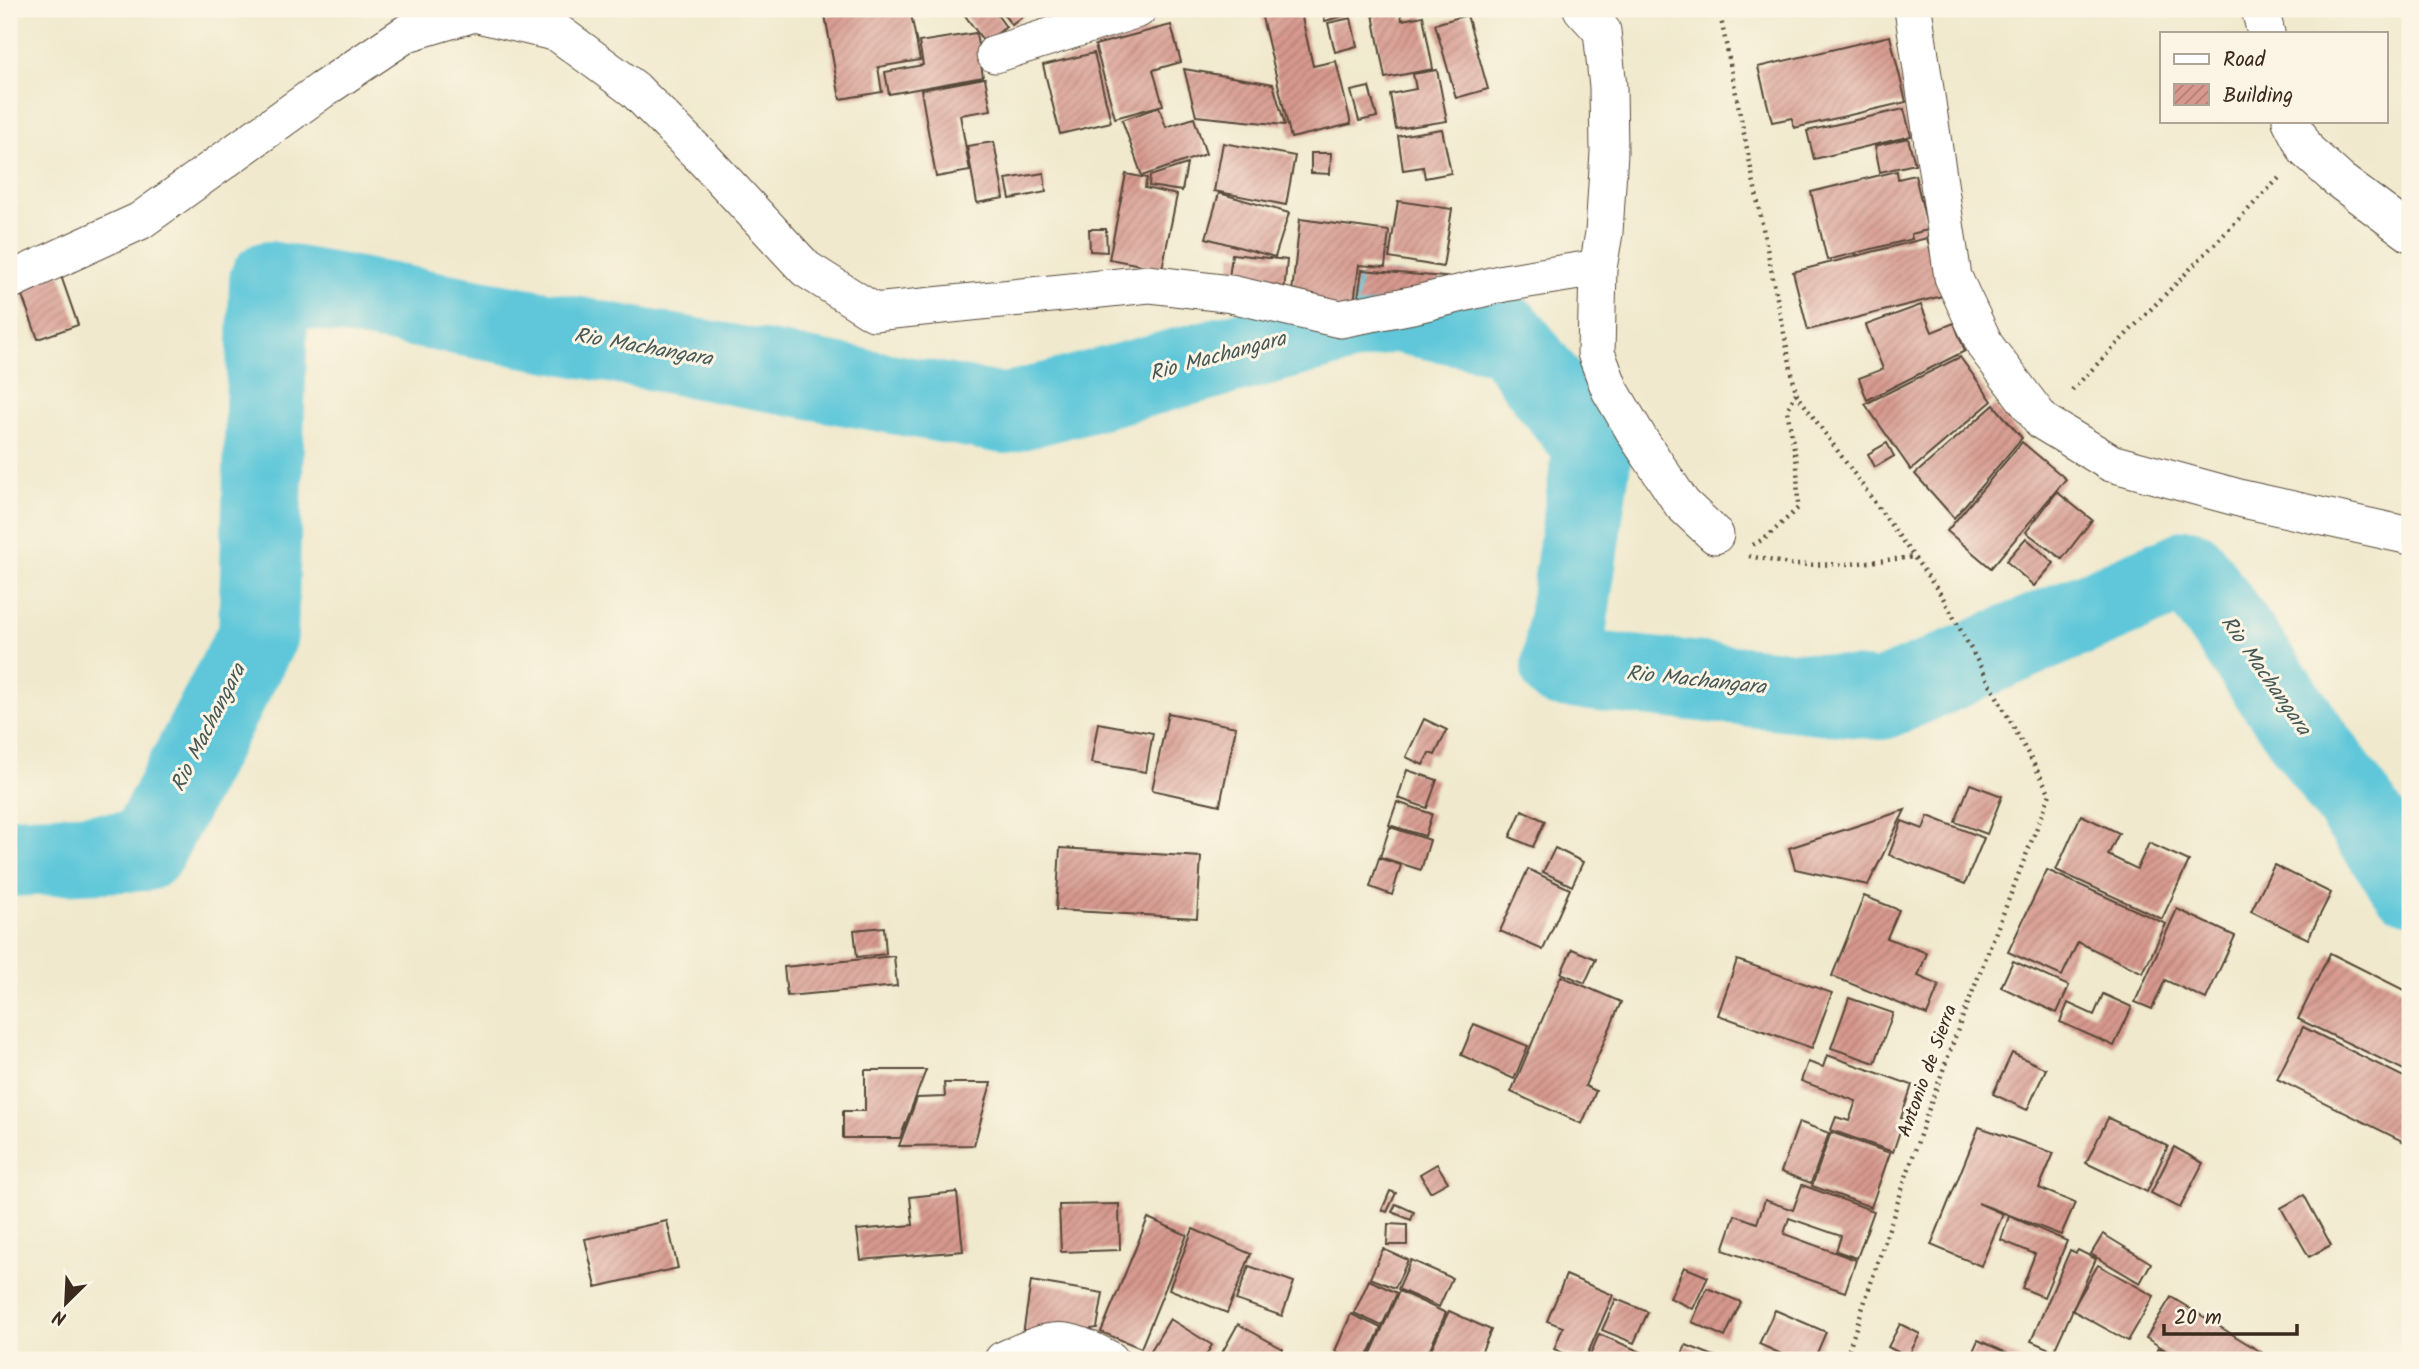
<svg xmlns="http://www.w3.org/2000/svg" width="2419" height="1369" viewBox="0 0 2419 1369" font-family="Kalam,sans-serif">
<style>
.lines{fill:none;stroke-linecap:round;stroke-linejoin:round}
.river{stroke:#5ec7d9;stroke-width:80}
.building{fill:url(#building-hatch)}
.street-casing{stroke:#564738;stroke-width:39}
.path{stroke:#564738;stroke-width:4.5;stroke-dasharray:2 5;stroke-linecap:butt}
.street{stroke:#fff;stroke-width:37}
.labels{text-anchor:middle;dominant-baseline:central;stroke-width:6;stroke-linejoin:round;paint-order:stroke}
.street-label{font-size:19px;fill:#3b2a1e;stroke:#fcf5e5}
.water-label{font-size:21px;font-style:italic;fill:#465956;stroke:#fcf5e5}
</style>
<defs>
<pattern id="building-hatch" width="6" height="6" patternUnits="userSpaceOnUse" patternTransform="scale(1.75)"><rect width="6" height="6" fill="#d7998f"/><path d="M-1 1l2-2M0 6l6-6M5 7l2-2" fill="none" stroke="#b07d74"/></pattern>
</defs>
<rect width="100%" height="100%" fill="#fcf5e5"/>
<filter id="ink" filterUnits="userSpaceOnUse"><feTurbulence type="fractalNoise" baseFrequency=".0143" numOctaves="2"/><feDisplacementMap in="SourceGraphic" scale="14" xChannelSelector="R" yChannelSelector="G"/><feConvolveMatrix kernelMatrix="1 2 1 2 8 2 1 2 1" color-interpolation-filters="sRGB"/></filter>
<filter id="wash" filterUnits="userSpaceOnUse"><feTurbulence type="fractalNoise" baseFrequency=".00686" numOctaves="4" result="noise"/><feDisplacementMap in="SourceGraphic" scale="28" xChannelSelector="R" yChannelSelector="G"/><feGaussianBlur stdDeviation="1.57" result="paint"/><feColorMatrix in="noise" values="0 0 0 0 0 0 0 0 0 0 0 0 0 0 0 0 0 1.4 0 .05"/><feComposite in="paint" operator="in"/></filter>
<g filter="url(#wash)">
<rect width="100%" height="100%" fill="#f0e9cd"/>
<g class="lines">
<polyline class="river" points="9,857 145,851 258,634 269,281 1004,414 1391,312 1507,335 1593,447 1561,668 1881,700 2189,569 2410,883"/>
</g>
<g id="blocks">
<g class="building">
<polygon points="862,9 910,9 920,60 878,67 882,92 840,99 825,15"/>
<polygon points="972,9 993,9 1006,27 985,43 964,14"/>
<polygon points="999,9 1032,9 1012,25"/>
<polygon points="1260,9 1300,9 1313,66 1336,61 1351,124 1291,138"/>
<polygon points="1321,9 1354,9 1355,13 1325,21"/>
<polygon points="1372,9 1400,9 1402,20 1423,16 1433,69 1385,78"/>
<polygon points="1467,15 1488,89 1456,98 1435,24"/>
<polygon points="1351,18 1357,46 1335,52 1328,23"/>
<polygon points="1171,25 1181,62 1153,70 1163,105 1115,118 1095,45"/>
<polygon points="976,33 983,77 889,94 885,72 923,65 919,42"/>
<polygon points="1890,36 1906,102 1794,128 1792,118 1772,122 1758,67"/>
<polygon points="1094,53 1111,122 1060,134 1043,65"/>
<polygon points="1184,69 1273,84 1285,125 1196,116"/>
<polygon points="1437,70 1447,121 1396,129 1390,94 1416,89 1413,74"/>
<polygon points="985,78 991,110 960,115 970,171 936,177 921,90"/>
<polygon points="1369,87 1377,117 1359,121 1351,91"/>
<polygon points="1159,107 1166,127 1194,118 1206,154 1142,176 1122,120"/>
<polygon points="1904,109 1911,136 1814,159 1807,131"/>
<polygon points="1442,129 1451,173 1425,178 1423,167 1403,170 1398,136"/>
<polygon points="1908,138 1915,164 1880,172 1875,146"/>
<polygon points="994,142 1004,198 977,203 967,146"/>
<polygon points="1223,143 1295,156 1286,205 1214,191"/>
<polygon points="1311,153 1331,153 1330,174 1311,173"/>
<polygon points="1187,164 1182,191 1149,186 1150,176"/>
<polygon points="1897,171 1898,179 1915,175 1928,230 1911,234 1912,239 1827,260 1811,192"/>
<polygon points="1044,173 1046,192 1010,199 1006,179"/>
<polygon points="1126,174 1147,178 1145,188 1177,195 1162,269 1109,259"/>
<polygon points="1219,193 1289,213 1275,257 1206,238"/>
<polygon points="1398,201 1452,209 1443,267 1389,258"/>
<polygon points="1300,219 1389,231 1385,267 1359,265 1353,310 1291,302"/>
<polygon points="1089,229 1106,229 1107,252 1090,251"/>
<polygon points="1927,238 1942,296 1808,330 1793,272"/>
<polygon points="1232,254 1287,260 1284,293 1228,287"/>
<polygon points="1362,270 1445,277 1420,294 1357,305"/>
<polygon points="60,273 78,325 38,339 19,287"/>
<polygon points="1921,305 1932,332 1954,323 1965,351 1867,400 1859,378 1883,369 1866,325"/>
<polygon points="1960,357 1992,401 1911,470 1865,404"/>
<polygon points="1994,405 2022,438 1954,518 1915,474"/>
<polygon points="2022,442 2066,479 1991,568 1947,531"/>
<polygon points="1887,443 1894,456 1875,467 1868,454"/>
<polygon points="2057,492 2092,520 2062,559 2026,532"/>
<polygon points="2026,538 2054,563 2034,586 2006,561"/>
<polygon points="1168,713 1236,727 1220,805 1152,790"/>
<polygon points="1424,719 1447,730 1435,755 1429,753 1423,765 1406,757"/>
<polygon points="1098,723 1153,733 1146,772 1091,763"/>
<polygon points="1407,770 1437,780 1427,808 1398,798"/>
<polygon points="1970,784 2002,796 1987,834 1955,822"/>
<polygon points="1397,802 1432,814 1425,836 1389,825"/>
<polygon points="1522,810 1545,821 1533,847 1510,837"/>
<polygon points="1905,810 1868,885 1795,869 1789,848"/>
<polygon points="2081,815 2119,833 2108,855 2137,869 2149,843 2189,861 2162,919 2056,870"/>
<polygon points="1928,816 1984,838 1965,884 1889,855 1902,821 1923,829"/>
<polygon points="1390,827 1430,840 1421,870 1380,857"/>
<polygon points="1060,848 1201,857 1197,918 1056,910"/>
<polygon points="1555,848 1583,862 1572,886 1543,872"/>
<polygon points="1379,858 1401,865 1392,895 1370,887"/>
<polygon points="2274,865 2331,893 2308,939 2251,911"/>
<polygon points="1528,869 1570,889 1543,950 1500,931"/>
<polygon points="2047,870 2166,924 2143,973 2078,942 2062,976 2008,952"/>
<polygon points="1864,896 1899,910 1887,938 1927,953 1918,976 1939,985 1927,1015 1832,976"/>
<polygon points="2177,909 2235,936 2206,999 2165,980 2152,1009 2135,1002"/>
<polygon points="884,927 886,954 857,957 854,930"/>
<polygon points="1572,949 1596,959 1585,983 1561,973"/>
<polygon points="2330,953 2410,993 2410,1073 2298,1019"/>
<polygon points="894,956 897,986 787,996 784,967"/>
<polygon points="1737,960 1832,993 1812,1048 1718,1015"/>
<polygon points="2013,961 2069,986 2057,1013 2001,987"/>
<polygon points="1561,976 1621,1002 1585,1086 1596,1091 1582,1124 1511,1092"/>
<polygon points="2103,994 2132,1007 2114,1046 2060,1022 2068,1003 2094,1015"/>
<polygon points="1849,998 1893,1013 1875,1063 1831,1048"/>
<polygon points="1474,1024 1528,1046 1514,1079 1461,1055"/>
<polygon points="2303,1027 2410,1080 2410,1145 2277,1079"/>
<polygon points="2012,1053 2046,1069 2027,1110 1993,1094"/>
<polygon points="1827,1055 1912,1085 1901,1118 1904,1119 1893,1152 1831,1130 1836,1117 1849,1121 1856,1101 1801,1081 1808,1062 1823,1067"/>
<polygon points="865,1070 926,1070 900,1138 843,1138 843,1111 865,1111"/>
<polygon points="944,1083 991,1083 974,1145 899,1146 917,1098 945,1097"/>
<polygon points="2108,1118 2168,1146 2147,1192 2086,1163"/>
<polygon points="1799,1122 1829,1133 1811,1183 1781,1172"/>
<polygon points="1979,1127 2054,1153 2039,1188 2075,1203 2061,1235 1978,1203 2003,1214 1981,1266 1931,1245"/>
<polygon points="1831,1132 1890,1153 1871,1207 1812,1186"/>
<polygon points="2174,1147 2203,1163 2180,1208 2151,1193"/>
<polygon points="1437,1164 1448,1182 1430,1192 1420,1174"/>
<polygon points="1802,1185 1874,1211 1857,1258 1836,1251 1841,1236 1789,1218 1784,1234 1856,1260 1845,1292 1723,1250 1735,1215 1757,1223 1765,1200 1793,1210"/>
<polygon points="1390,1191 1396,1193 1387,1212 1382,1210"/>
<polygon points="957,1192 963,1251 861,1260 857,1230 913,1225 910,1197"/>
<polygon points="2304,1195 2331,1245 2309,1257 2281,1208"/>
<polygon points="1119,1204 1120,1250 1061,1252 1059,1205"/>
<polygon points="1396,1204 1414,1212 1411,1220 1392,1212"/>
<polygon points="2009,1216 2067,1241 2044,1297 2022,1288 2035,1254 2001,1240"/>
<polygon points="1148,1218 1187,1235 1141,1348 1101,1332"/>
<polygon points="667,1221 678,1268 596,1287 585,1239"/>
<polygon points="1388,1224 1407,1225 1407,1245 1387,1245"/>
<polygon points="1193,1229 1251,1254 1227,1313 1169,1289"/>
<polygon points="2103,1234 2151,1263 2140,1283 2091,1254"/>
<polygon points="1383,1249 1408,1260 1395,1288 1370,1278"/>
<polygon points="2070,1250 2076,1253 2078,1250 2096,1259 2054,1351 2031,1341"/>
<polygon points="1411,1260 1452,1278 1439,1307 1398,1289"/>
<polygon points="2098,1265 2154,1296 2128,1341 2072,1310"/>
<polygon points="1249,1266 1294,1282 1282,1316 1236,1300"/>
<polygon points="1684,1267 1708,1277 1693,1309 1670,1298"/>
<polygon points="1566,1275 1613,1295 1585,1360 1579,1360 1554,1349 1563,1327 1547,1321"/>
<polygon points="1369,1280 1397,1293 1382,1326 1354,1313"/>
<polygon points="1031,1281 1103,1293 1097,1328 1022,1341"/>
<polygon points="1707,1288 1741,1302 1725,1337 1692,1322"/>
<polygon points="1399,1291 1446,1313 1425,1360 1368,1360"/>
<polygon points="2171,1297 2266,1355 2263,1360 2182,1360 2146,1338"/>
<polygon points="1616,1299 1648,1312 1634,1343 1602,1330"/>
<polygon points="1775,1310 1826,1332 1814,1360 1795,1360 1759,1344"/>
<polygon points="1449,1311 1491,1330 1478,1360 1426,1360"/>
<polygon points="1351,1314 1381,1328 1366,1360 1354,1360 1335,1351"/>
<polygon points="1170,1319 1212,1345 1203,1360 1163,1360 1150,1352"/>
<polygon points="1238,1324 1283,1349 1276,1360 1218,1360"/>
<polygon points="1900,1324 1920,1334 1908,1357 1888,1347"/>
<polygon points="1599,1334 1646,1354 1643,1360 1588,1360"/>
<polygon points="1978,1340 2023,1360 1969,1360"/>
<polygon points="1686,1345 1724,1360 1679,1360"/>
<polygon points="2159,1348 2179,1360 2151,1360"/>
</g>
</g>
</g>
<g filter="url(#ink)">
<use href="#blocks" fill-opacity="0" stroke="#564738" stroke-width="2"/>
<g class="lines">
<g class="street-casing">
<g id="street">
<polyline points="1582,9 1602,31 1608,87 1609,152 1604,233 1598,268 1596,353 1610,390 1639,439 1682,504 1715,535"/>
<polyline points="1913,9 1953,277 1986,347 2042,421 2111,463 2243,499 2410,536"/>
<polyline points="2260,9 2266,33"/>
<polyline points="995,54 1138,9"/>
<polyline points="2291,121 2306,150 2339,180 2410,233"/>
<polyline points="9,281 140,221 322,90 407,33 474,13 558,33 634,89 703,158 806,269 874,312 1149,284 1231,294 1340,319 1417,304 1504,283 1598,268"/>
<path d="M 1003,1360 C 1053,1338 1060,1333 1110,1360"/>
</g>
</g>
<g class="path">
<polyline points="1719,9 1796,393 1942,596 2050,794 1961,1021 1927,1114 1847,1355 1843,1360"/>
<polyline points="2072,390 2279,178"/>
<polyline points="1753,545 1767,537 1798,508 1797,464 1787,410 1796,393"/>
<polyline points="1749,556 1794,565 1850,564 1914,557"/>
</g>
<use href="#street" class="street"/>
</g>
</g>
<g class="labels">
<g class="street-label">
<text transform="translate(1928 1071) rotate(-70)">Antonio de Sierra</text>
</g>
<g class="water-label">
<text transform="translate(643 348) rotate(10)">Rio Machangara</text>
<text transform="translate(1218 357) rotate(-15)">Rio Machangara</text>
<text transform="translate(2265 676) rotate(55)">Rio Machangara</text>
<text transform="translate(1696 681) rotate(6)">Rio Machangara</text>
<text transform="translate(209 728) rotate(-63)">Rio Machangara</text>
</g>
</g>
<rect width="2419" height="1369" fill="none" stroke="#fcf5e5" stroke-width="35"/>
<rect x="2160" y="32" width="228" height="91" fill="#fcf5e5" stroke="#afa495" stroke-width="2"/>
<rect x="2174" y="54" width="35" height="10" fill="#ffffff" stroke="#afa495" stroke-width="2"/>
<text x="2223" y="66" font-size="21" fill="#3b2a1e">Road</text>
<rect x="2174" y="84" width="35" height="21" fill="url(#building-hatch)" stroke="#afa495" stroke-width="2"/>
<text x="2223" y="102" font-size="21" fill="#3b2a1e">Building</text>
<g transform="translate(66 1303) rotate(204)" stroke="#fcf5e5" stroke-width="5" paint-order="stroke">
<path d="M0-5L12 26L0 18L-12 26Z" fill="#3b2a1e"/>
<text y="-10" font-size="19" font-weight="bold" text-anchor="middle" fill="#3b2a1e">N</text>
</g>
<path d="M2164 1324v10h133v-10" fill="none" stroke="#3b2a1e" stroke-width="3.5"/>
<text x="2174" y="1324" font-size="21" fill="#3b2a1e" stroke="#fcf5e5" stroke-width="5" paint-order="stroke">20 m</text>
</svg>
